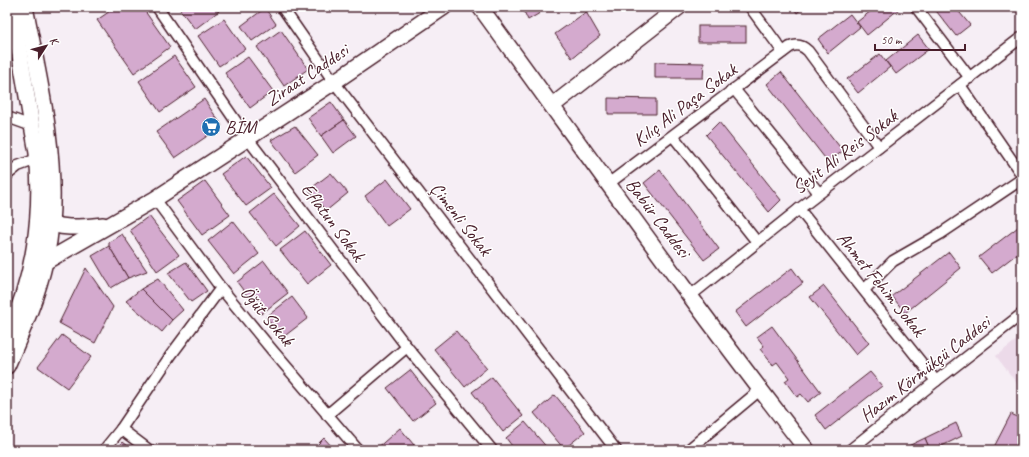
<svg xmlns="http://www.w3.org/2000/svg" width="1029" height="457" viewBox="0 0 1029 457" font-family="Caveat,sans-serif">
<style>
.built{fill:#ecdae9}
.building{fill:#d4aace;stroke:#4a1f2b}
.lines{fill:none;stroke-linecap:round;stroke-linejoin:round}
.street-casing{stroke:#4a1f2b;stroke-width:13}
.secondary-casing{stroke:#4a1f2b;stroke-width:18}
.street{stroke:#fff;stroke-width:10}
.secondary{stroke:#fff;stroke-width:15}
.labels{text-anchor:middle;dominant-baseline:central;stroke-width:3;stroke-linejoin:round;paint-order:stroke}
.street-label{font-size:19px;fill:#4a1f2b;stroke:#fff}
.poi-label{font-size:19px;fill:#4a1f2b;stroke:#fff;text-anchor:start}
</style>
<rect width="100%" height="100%" fill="#f6eef5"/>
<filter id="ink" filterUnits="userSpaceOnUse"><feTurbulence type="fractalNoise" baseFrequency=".025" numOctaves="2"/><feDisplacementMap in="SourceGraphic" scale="8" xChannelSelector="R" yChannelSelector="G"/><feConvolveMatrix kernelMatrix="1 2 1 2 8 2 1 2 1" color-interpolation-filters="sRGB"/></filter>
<g filter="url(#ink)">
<polygon class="built" points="1022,336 1022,390 996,356"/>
<g class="building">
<polygon points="116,7 142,7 170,47 134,73 97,20"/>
<polygon points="178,7 216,7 219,11 195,29"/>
<polygon points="522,7 537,7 540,13 528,20"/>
<polygon points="793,7 804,7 797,13"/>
<polygon points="876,7 898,7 899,9 867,35 857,22"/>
<polygon points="933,7 955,7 970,25 956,36"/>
<polygon points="265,8 276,24 252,41 241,26"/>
<polygon points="586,12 600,36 572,58 555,34"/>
<polygon points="850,14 860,27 828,53 818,39"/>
<polygon points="224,19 245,49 219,66 198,36"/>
<rect x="698" y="26" width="48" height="16"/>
<polygon points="281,30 308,69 284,86 257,47"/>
<polygon points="918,35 929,49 896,74 886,61"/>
<polygon points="880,54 890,67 858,93 847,79"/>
<polygon points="174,56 196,87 160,112 139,81"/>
<polygon points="248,57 273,91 250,108 225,73"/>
<polygon points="655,62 704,63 703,78 655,78"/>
<polygon points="781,72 843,151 828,162 767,84"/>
<polygon points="608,98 656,99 656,114 608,114"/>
<polygon points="204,99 222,126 175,158 156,132"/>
<polygon points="331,102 344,120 321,136 308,118"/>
<polygon points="344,120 356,136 333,153 321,136"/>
<polygon points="719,122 781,200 769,212 706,135"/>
<polygon points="295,126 318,155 295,172 271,140"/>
<polygon points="246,156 271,188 246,206 221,174"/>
<polygon points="660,170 719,249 704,260 644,183"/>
<polygon points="331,173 348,193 326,211 309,190"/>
<polygon points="387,179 410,209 387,226 365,196"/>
<polygon points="205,181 230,215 202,235 177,201"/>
<polygon points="274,194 300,226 276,246 250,213"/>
<polygon points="149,216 179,255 157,271 130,230"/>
<polygon points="233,221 259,254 234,274 208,241"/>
<polygon points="1022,224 1022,250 992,273 979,257"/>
<polygon points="305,231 331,265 307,284 280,250"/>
<polygon points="122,234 147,271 128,278 109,246 109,242"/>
<polygon points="109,246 128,278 111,288 92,256"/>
<polygon points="949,252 961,268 905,313 892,296"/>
<polygon points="264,261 288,293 261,314 237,282"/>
<polygon points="186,262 207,291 191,302 168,273"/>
<polygon points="86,268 113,307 95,343 59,323"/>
<polygon points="792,268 803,283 746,327 735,312"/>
<polygon points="158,279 183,310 172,320 141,289"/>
<polygon points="824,286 869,343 856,355 810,297"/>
<polygon points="141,289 172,320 162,332 126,301"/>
<polygon points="292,297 308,318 282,338 266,317"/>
<polygon points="772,326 821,392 808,402 801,394 797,397 785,381 789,378 777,362 773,365 760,349 764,346 757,337"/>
<polygon points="456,331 487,368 465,387 434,349"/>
<polygon points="62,335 91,357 67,388 38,367"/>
<polygon points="410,370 436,403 413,421 387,388"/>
<polygon points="870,372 882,386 826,430 815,415"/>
<polygon points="492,377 523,416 503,432 472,392"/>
<polygon points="555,395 585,432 564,449 534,413"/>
<polygon points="1011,414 1022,419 1022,449 999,450 994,447"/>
<polygon points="525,422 549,450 515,450 506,438"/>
<polygon points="956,423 962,436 934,450 930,450 925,438"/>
<polygon points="400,428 418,450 375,450"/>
<polygon points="324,438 335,450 312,450"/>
<polygon points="925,438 930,450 900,450"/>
<polygon points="123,442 133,450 116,450"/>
</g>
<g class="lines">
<g class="street-casing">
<g id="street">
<polyline points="157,7 248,139 407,347 492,450"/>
<polyline points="282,7 334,82 616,450"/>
<polyline points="750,7 783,52"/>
<polyline points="916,7 970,78"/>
<polyline points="960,85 1022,175"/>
<polyline points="734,89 819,193"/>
<polyline points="7,117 32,126"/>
<polyline points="673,136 757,242"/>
<polyline points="7,175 18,166 37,159"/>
<path d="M 608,184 L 790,47 C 797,44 802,45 808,51 L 879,147"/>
<polyline points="155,199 221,288 272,350 358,450"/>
<polyline points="799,209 936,381"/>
<polyline points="864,290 893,261 940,234 1022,179"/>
<polyline points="690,296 799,209 1022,37"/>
<polyline points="327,415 407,347"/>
<polyline points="121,429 149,450"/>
<polyline points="104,450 121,429 171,355 221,288"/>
<polyline points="688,450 760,390"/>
<polyline points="850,450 936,381 1022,314"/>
</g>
</g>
<g class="secondary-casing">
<g id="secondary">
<path d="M 480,7 C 588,155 694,306 807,450"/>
<polyline points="552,106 679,7"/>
<path d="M 42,220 C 61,230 82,227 103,225"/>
<polyline points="45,262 155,199 334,82 444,7"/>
<path d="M 7,336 C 34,280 43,215 37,153 C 35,140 32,127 30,114 C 24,78 18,43 11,7"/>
<path d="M 7,366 C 27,321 47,274 51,224 C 57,151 39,78 25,7"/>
</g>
</g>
<use href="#street" class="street"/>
<use href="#secondary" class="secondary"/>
</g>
</g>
<defs>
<g id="supermarket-disc" transform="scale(1)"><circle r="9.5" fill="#1f6fb2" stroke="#fff"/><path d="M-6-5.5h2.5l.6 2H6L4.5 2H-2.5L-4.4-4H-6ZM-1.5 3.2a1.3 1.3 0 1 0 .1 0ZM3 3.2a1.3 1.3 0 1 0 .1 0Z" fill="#fff"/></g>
</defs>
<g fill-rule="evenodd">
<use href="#supermarket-disc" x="211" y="127"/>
</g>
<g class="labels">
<g class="street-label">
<text transform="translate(307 75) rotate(-34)">Ziraat Caddesi</text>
<text transform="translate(685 105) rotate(-37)">Kılıç Ali Paşa Sokak</text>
<text transform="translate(845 152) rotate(-37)">Seyit Ali Reis Sokak</text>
<text transform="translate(658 218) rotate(53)">Babür Caddesi</text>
<text transform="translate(461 219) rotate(52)">Çimenli Sokak</text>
<text transform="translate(333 222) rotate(53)">Eflatun Sokak</text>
<text transform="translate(881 284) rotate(51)">Ahmet Fehim Sokak</text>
<text transform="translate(267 316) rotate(50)">Öğüt Sokak</text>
<text transform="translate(925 369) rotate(-38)">Hazım Körmükçü Caddesi</text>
</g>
<g class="poi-label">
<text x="225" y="127">BİM</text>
</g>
</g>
<rect width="1029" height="457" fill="none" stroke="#fff" stroke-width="24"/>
<rect x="12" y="12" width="1005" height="433" fill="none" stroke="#4a1f2b" stroke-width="1.5" filter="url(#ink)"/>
<g transform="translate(46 46) rotate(54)" stroke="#ffffff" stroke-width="3" paint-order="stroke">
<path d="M0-3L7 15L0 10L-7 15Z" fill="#4a1f2b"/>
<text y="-6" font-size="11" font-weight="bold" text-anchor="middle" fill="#4a1f2b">K</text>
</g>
<path d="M875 44v6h90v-6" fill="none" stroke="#4a1f2b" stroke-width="2"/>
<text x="881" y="44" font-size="12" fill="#4a1f2b" stroke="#ffffff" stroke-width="3" paint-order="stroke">50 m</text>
</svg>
